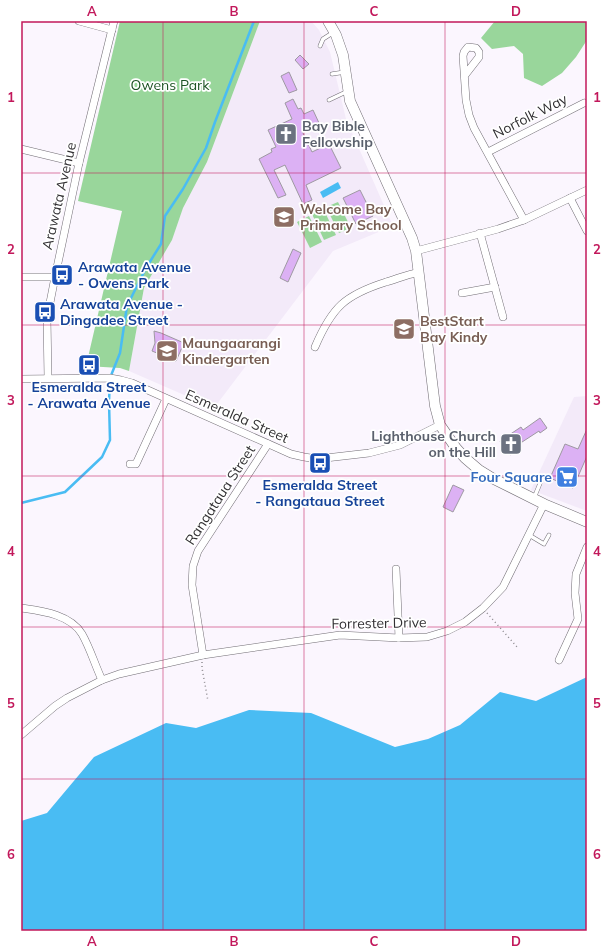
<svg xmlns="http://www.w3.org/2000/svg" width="608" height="952" viewBox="0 0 608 952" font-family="Mulish,sans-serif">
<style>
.built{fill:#f3eaf9}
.green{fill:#99d69b}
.water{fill:#49bcf3}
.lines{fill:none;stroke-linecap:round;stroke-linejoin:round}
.stream{stroke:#49bcf3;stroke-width:2.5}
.building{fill:#dcb1f4;stroke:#9e99a2}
.lane-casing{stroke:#716d74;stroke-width:4.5}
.street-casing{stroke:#716d74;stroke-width:8}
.secondary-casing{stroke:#716d74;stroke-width:11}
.path{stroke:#8f8c91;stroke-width:1.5;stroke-dasharray:1 3;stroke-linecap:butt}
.lane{stroke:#fff;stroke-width:3.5}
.street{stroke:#fff;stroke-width:7}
.secondary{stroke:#fff;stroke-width:10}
.grid{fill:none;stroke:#c2185b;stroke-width:1;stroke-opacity:0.55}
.labels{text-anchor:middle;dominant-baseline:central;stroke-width:3.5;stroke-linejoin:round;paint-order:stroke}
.park-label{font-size:14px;fill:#1d5323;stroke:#fff}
.street-label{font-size:14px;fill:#323033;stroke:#fff}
.worship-label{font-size:14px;font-weight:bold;fill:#5b616d;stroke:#fff;text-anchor:start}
.education-label{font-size:14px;font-weight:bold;fill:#785e54;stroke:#fff;text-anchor:start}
.transit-label{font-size:14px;font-weight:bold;fill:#164399;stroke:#fff;text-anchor:start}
.shop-label{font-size:14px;font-weight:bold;fill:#366cbe;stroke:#fff;text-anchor:end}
.neatline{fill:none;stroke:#c2185b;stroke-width:1.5}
.grid-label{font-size:13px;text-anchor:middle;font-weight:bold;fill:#c2185b}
</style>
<rect width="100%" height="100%" fill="#fbf6fe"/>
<g class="built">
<polygon points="260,21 311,21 319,30 330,52 346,119 393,226 333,251 214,408 129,371 144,288 172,240 183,208 207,162"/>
<polygon points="587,396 587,511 531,490 574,397"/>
</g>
<g class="green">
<polygon points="120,21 260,21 207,162 183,208 172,240 144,288 129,371 120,368 86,366 122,211 78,201"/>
<polygon points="495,21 587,21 587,40 576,57 562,73 542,86 524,78 523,54 514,46 492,49 481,38"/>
<polygon points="338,202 351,228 339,233 326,207"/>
<polygon points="323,208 336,235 324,240 312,214"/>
<polygon points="309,216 322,242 310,248 297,222"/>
</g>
<g class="water">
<polygon points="338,182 341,188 323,198 320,192"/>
<polygon points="587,677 587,931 21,931 21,821 47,813 94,757 166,723 196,728 249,710 311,713 395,747 428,739 460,725 500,692 536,701"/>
</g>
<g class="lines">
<polyline class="stream" points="21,503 65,492 102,457 110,440 109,402 110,378 120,353 127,306 146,268 161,244 165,216 183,189 206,148 215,122 254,21"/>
</g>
<g class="building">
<polygon points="300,55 309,64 303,69 295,60"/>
<polygon points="289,72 297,90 289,93 281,76"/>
<polygon points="293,99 298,109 301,108 304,114 313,110 319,123 302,131 312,152 329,144 341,168 306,185 312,200 303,204 285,165 274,170 286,195 278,198 259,159 272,152 271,149 276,147 268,130 292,119 285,103"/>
<polygon points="360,190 373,216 356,224 343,198"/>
<polygon points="293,249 301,253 288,282 280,278"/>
<polygon points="154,331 161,333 184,343 176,361 152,351 155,343"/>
<polygon points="540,418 547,428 540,433 539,431 519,444 521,447 510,455 500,441 521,427 523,430"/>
<polygon points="587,429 587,456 573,488 550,478 565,444 578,449"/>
<polygon points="453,485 464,490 453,512 443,507"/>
</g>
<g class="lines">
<g class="lane-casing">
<g id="lane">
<polyline points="320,46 323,39 334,32"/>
<polyline points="332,74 345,72"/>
<polyline points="329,100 348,91"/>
<polyline points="534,498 541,481"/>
<polyline points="529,535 544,544 549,535"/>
</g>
</g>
<g class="street-casing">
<g id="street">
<polyline points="79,21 112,30"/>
<polyline points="465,75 479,57 479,52 476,48 468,47 464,52 463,56 466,100 469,115 474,128 524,220"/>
<polyline points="21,149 79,163"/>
<polyline points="488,152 584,103"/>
<polyline points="570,198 587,231"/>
<polyline points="480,233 503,317"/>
<polyline points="416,251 498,229 524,220 587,190"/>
<polyline points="21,277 55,277"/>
<polyline points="462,293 495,287"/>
<path d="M 315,347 C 332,307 345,295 386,282 C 397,279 407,274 418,273"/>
<polyline points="48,378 47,318 55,277 79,163 114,21"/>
<polyline points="21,379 110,378 121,380 132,383 291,454 304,457 317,459 369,453 400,445 440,425"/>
<polyline points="130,464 136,464 166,399"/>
<polyline points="396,569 399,638"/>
<path d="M 21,608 C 41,611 70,614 82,634 C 90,648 95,665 102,680"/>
<polyline points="203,655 192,585 193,566 198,551 268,444"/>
<polyline points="559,660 578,619 575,593 576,574 587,547"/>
<polyline points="21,735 55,706 67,698 102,680 119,674 203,655 340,635 399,638 427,637 447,631 465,622 483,608 503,587 544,504"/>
</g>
</g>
<g class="secondary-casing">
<polyline id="secondary" points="328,21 336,35 343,55 350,101 412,238 416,251 435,406 440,425 456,448 465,458 479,470 492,478 544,504 587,522"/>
</g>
<g class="path">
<polyline points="487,613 518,648"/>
<polyline points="202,662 202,668 208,701"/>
</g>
<use href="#lane" class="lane"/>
<use href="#street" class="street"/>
<use href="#secondary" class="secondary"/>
</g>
<path class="grid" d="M 163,21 L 163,931M 304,21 L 304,931M 445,21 L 445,931M 21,173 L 587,173M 21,325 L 587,325M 21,476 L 587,476M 21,627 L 587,627M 21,779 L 587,779"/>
<defs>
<g id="church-square" transform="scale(1.15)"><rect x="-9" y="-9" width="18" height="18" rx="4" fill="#6b7280" stroke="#fff"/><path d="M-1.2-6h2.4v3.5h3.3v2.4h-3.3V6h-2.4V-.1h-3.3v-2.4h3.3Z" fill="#fff"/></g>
<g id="school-square" transform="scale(1.15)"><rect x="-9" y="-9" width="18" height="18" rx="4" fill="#8d6e63" stroke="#fff"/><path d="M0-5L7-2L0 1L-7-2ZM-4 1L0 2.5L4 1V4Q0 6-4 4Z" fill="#fff"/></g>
<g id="bus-square" transform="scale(1.15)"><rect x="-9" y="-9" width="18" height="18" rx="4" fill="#1a4fb4" stroke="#fff"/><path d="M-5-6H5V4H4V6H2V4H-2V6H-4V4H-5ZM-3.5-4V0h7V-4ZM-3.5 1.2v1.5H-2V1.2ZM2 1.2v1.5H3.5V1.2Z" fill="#fff"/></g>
<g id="supermarket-square" transform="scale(1.15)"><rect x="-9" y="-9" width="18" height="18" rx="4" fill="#3f7fe0" stroke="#fff"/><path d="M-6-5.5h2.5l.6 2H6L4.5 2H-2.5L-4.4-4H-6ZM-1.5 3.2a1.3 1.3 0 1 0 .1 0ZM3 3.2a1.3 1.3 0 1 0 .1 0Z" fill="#fff"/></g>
</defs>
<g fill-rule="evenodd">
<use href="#church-square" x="286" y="134"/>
<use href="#school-square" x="284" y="217"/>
<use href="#bus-square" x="62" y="275"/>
<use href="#bus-square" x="45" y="312"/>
<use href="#school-square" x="404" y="329"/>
<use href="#school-square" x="167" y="351"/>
<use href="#bus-square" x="89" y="365"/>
<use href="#church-square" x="511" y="444"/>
<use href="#bus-square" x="320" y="463"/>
<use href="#supermarket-square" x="567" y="477"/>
</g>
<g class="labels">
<g class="park-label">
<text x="170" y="85">Owens Park</text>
</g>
<g class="street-label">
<text transform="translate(530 116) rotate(-27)">Norfolk Way</text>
<text transform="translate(59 196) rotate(-77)">Arawata Avenue</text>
<text transform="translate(237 416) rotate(24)">Esmeralda Street</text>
<text transform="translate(220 495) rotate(-57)">Rangataua Street</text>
<text transform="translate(379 623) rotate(-1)">Forrester Drive</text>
</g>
<g class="worship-label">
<text x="302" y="126">Bay Bible<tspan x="302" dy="16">Fellowship</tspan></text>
<text x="496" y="436" text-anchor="end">Lighthouse Church<tspan x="496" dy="16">on the Hill</tspan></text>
</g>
<g class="education-label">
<text x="300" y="209">Welcome Bay<tspan x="300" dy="16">Primary School</tspan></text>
<text x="420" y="321">BestStart<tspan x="420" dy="16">Bay Kindy</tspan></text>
<text x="182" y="343">Maungaarangi<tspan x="182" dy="16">Kindergarten</tspan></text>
</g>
<g class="transit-label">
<text x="78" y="267">Arawata Avenue<tspan x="78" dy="16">- Owens Park</tspan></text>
<text x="60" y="304">Arawata Avenue -<tspan x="60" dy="16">Dingadee Street</tspan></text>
<text x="89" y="387" text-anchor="middle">Esmeralda Street<tspan x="89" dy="16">- Arawata Avenue</tspan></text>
<text x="320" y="485" text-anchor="middle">Esmeralda Street<tspan x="320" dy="16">- Rangataua Street</tspan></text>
</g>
<g class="shop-label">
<text x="552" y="477">Four Square</text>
</g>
</g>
<rect width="608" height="952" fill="none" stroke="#ffffff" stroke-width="44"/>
<rect x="22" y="22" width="564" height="908" class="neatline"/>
<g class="grid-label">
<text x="92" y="16">A</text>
<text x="234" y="16">B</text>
<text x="374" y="16">C</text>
<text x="516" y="16">D</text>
<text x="11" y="102">1</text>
<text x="597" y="102">1</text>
<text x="11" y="254">2</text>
<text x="597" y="254">2</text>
<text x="11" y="405">3</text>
<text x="597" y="405">3</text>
<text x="11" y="556">4</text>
<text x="597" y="556">4</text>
<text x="11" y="708">5</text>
<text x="597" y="708">5</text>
<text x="11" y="859">6</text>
<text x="597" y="859">6</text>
<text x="92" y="946">A</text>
<text x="234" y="946">B</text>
<text x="374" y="946">C</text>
<text x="516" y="946">D</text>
</g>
</svg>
